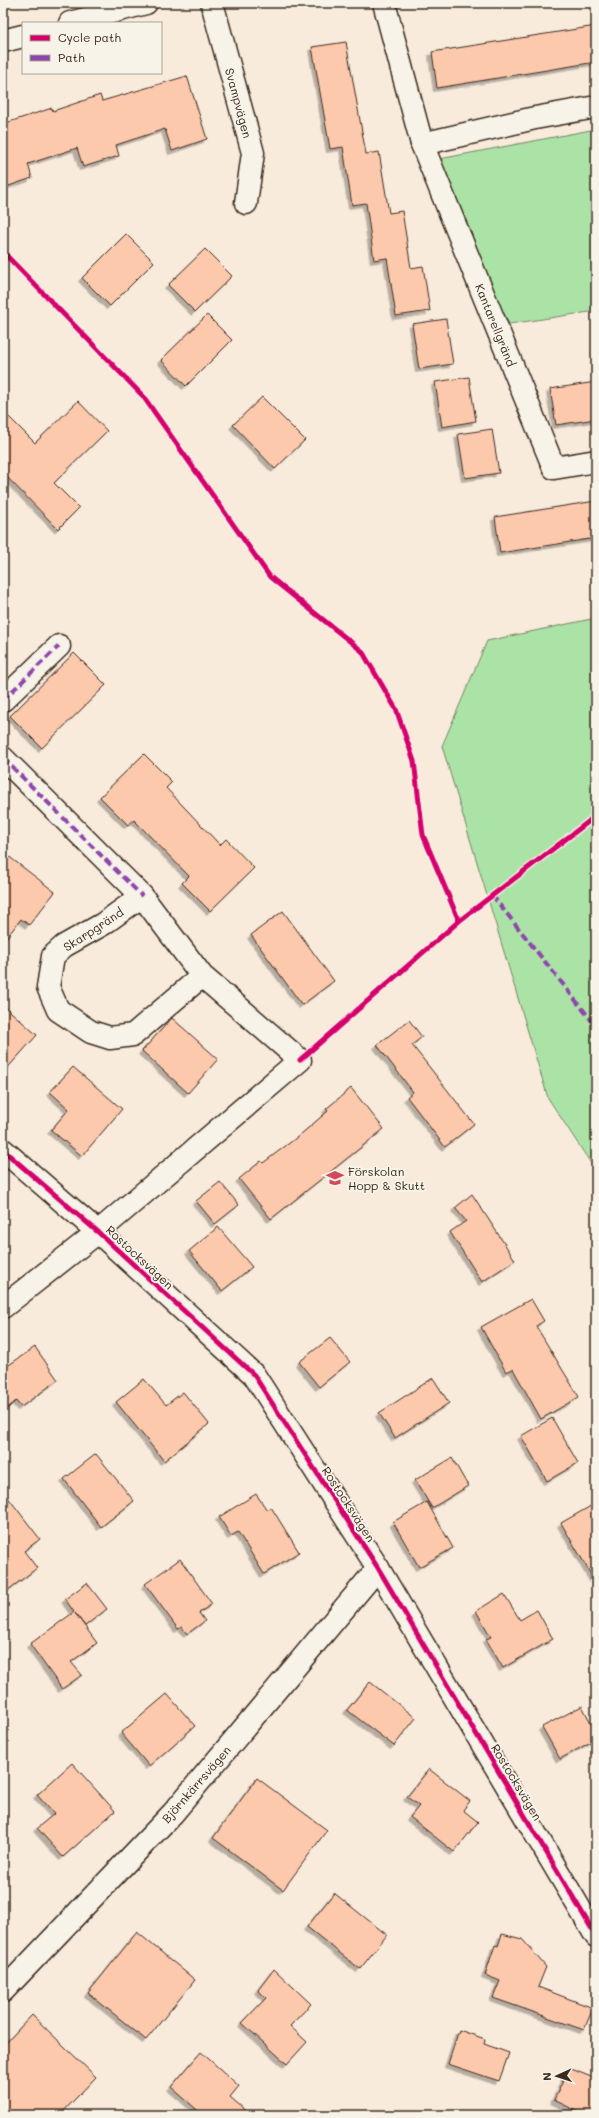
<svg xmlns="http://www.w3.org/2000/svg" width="599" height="2118" viewBox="0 0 599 2118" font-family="Mali,sans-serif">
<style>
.green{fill:#abe3a7;stroke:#738662}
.building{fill:#fdc9ad;stroke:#3b2a1e;filter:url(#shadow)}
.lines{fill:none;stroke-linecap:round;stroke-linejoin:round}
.minor-casing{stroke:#3b2a1e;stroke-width:25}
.minor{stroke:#f7f3e8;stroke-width:22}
.quiet{stroke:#8e44ad;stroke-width:4;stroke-dasharray:8 4;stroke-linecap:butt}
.cycleway-casing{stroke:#f7f3e8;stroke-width:8}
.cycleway{stroke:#d6006c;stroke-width:5}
.labels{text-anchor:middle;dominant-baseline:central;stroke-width:4;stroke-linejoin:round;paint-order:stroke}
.street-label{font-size:12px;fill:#3b2a1e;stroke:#f7f3e8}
.poi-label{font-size:12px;fill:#3b2a1e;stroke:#f7f3e8;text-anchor:start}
</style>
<defs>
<filter id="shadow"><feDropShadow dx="-3.5" dy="3.5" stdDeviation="0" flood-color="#0004"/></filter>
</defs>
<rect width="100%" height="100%" fill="#f8ebdc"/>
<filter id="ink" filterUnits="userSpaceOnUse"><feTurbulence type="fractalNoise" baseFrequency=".025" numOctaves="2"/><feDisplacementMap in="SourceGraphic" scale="8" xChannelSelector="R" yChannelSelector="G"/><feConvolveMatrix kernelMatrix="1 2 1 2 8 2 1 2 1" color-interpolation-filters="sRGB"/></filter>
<g filter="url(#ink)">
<g class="green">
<polygon points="596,129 596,311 509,324 429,161"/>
<polygon points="596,618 596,1171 548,1098 442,746 487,641"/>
</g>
<g class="building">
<polygon points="596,26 596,62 437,88 432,52"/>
<polygon points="346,42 366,154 379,152 389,213 402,211 411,268 423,266 430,311 396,316 387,258 374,260 366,203 352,205 343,147 330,149 312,47"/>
<polygon points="187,76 207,139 172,151 165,129 116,145 119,156 83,167 77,148 28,164 32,178 3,188 3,124 52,108 53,111 100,95 102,101"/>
<polygon points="126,234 154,262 110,306 82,278"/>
<polygon points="205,249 232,276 195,312 168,285"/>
<polygon points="207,315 232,340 186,386 161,360"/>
<polygon points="446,319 453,364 419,369 412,324"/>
<polygon points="469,377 476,421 442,427 435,382"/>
<polygon points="596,382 596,419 556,425 550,389"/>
<polygon points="262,397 305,440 275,469 233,425"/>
<polygon points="78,401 107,431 54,483 79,508 58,529 3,473 3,411 35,443"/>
<polygon points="492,429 499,473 465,478 458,434"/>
<polygon points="596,501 596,538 500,553 495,517"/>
<polygon points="74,653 106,685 42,748 10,716"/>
<polygon points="144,754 172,782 166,788 220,845 226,839 254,868 210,911 182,883 189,876 134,820 128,825 100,797"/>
<polygon points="3,852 55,892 29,925 21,919 3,942"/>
<polygon points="283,911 334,981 302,1005 251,935"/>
<polygon points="3,1005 37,1035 3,1073"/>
<polygon points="172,1018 218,1059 188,1093 142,1051"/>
<polygon points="409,1020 422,1037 412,1045 474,1124 445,1147 407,1097 413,1092 377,1045"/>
<polygon points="73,1067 122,1109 82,1156 51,1130 69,1109 50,1092"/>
<polygon points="351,1088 384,1129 271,1219 239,1179 261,1161 263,1163 300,1135 328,1111 326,1109"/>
<polygon points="220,1182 239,1205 215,1224 196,1201"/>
<polygon points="472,1194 515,1260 482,1282 450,1232 466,1221 455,1208"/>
<polygon points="218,1227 252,1267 222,1291 189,1251"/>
<polygon points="531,1299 544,1321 536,1326 579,1397 541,1419 513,1369 506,1372 481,1327"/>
<polygon points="330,1338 350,1362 319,1387 299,1362"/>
<polygon points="35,1347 58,1380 21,1407 16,1401 3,1412 3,1369"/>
<polygon points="433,1378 449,1403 395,1438 379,1413"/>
<polygon points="144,1379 166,1405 183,1392 209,1424 164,1461 116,1402"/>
<polygon points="552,1418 578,1463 547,1481 521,1436"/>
<polygon points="96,1454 134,1501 101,1527 64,1479"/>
<polygon points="452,1458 468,1486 432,1508 415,1480"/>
<polygon points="3,1491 40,1539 24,1551 37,1568 3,1594"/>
<polygon points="256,1494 267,1510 271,1507 299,1552 264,1574 238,1532 231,1536 219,1517"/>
<polygon points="427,1502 453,1548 419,1567 393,1522"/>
<polygon points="596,1503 596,1583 561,1523"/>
<polygon points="180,1559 212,1604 199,1613 205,1621 187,1634 182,1627 178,1629 145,1584"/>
<polygon points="87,1583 107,1609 85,1626 75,1613 97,1643 71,1662 82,1675 62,1689 30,1644 74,1612 65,1599"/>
<polygon points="504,1594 520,1620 537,1610 553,1639 503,1668 486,1639 491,1637 476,1611"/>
<polygon points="370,1682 416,1718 394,1746 347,1710"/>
<polygon points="167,1694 195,1726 149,1766 121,1733"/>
<polygon points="582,1706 596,1732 596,1739 560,1759 542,1727"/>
<polygon points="72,1763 115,1811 63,1857 37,1828 54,1814 37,1795"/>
<polygon points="429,1769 470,1801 463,1810 478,1822 454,1852 410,1817 419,1806 407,1797"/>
<polygon points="257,1778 327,1830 283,1890 213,1838"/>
<polygon points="334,1893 387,1935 360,1969 307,1927"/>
<polygon points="137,1932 195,1980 146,2040 88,1993"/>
<polygon points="502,1934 522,1939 546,1967 538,1987 593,2008 584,2030 493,1998 500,1981 485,1975 495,1945 498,1946"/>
<polygon points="274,1969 311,2004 290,2026 307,2042 287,2064 242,2023 266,1998 258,1990"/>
<polygon points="32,2015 96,2077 60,2115 3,2115 3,2046"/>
<polygon points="459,2030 485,2039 484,2044 509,2053 499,2081 448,2064"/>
<polygon points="201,2052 239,2086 230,2097 251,2115 203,2115 171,2087"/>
<polygon points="569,2068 596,2079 596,2115 585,2115 554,2100"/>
</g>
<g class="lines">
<g class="minor-casing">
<g id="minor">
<polyline points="212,3 253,153 246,203"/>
<polyline points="384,3 422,144 554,468 596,461"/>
<polyline points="70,23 146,3"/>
<polyline points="3,41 23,36"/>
<polyline points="422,144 535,118 596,107"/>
<polyline points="3,700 59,646"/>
<polyline points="3,758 142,896"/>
<polyline points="3,1150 98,1232 254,1375 378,1568 596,1936"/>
<polyline points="3,1307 98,1232 300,1060 202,976 142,896 103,924 64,946 53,956 48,987 58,1010 91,1032 110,1038 133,1035 202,976"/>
<polyline points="3,1991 173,1813 378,1568"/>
</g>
</g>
<use href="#minor" class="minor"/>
<g class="quiet">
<polyline points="3,700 59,646"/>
<polyline points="3,758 142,896"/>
<polyline points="492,895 596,1026"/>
</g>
<g class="cycleway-casing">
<g id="cycleway">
<polyline points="3,252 143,396 270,577 362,651 396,709 414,761 423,835 459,921 588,822 596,814"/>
<polyline points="300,1060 459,921"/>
<polyline points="3,1150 98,1232 254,1375 378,1568 596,1936"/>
</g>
</g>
<use href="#cycleway" class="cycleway"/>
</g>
</g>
<defs>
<g id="school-bare" transform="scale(1.38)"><path d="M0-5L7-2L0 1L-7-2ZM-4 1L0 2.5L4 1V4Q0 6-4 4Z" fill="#d1495b" stroke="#f7f3e8" stroke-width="2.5" paint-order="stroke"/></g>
</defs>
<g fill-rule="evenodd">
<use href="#school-bare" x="335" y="1178"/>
</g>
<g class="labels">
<g class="street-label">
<text transform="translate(239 103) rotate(75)">Svampvägen</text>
<text transform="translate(496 325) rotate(68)">Kantarellgränd</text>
<text transform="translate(93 929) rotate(-33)">Skarpgränd</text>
<text transform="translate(140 1257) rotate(43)">Rostocksvägen</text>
<text transform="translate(349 1504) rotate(57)">Rostocksvägen</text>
<text transform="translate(517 1782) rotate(59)">Rostocksvägen</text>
<text transform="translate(196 1784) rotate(-49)">Björnkärrsvägen</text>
</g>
<g class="poi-label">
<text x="348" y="1171">Förskolan<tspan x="348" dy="14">Hopp &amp; Skutt</tspan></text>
</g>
</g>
<rect width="599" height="2118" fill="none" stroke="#f7f3e8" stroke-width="16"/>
<rect x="8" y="8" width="583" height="2102" fill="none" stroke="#3b2a1e" stroke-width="1.5" filter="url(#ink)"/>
<rect x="22" y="22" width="140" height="52" fill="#f7f3e8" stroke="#aca397"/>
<rect x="30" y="35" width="20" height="6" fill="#d6006c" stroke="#aca397"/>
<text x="58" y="42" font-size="12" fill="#3b2a1e">Cycle path</text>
<rect x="30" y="55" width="20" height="6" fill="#8e44ad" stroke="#aca397"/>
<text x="58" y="62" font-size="12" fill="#3b2a1e">Path</text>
<g transform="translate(557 2076) rotate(267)" stroke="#f7f3e8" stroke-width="3" paint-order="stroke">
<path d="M0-3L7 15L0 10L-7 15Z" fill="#3b2a1e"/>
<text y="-6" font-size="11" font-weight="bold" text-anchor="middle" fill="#3b2a1e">N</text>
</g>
</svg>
